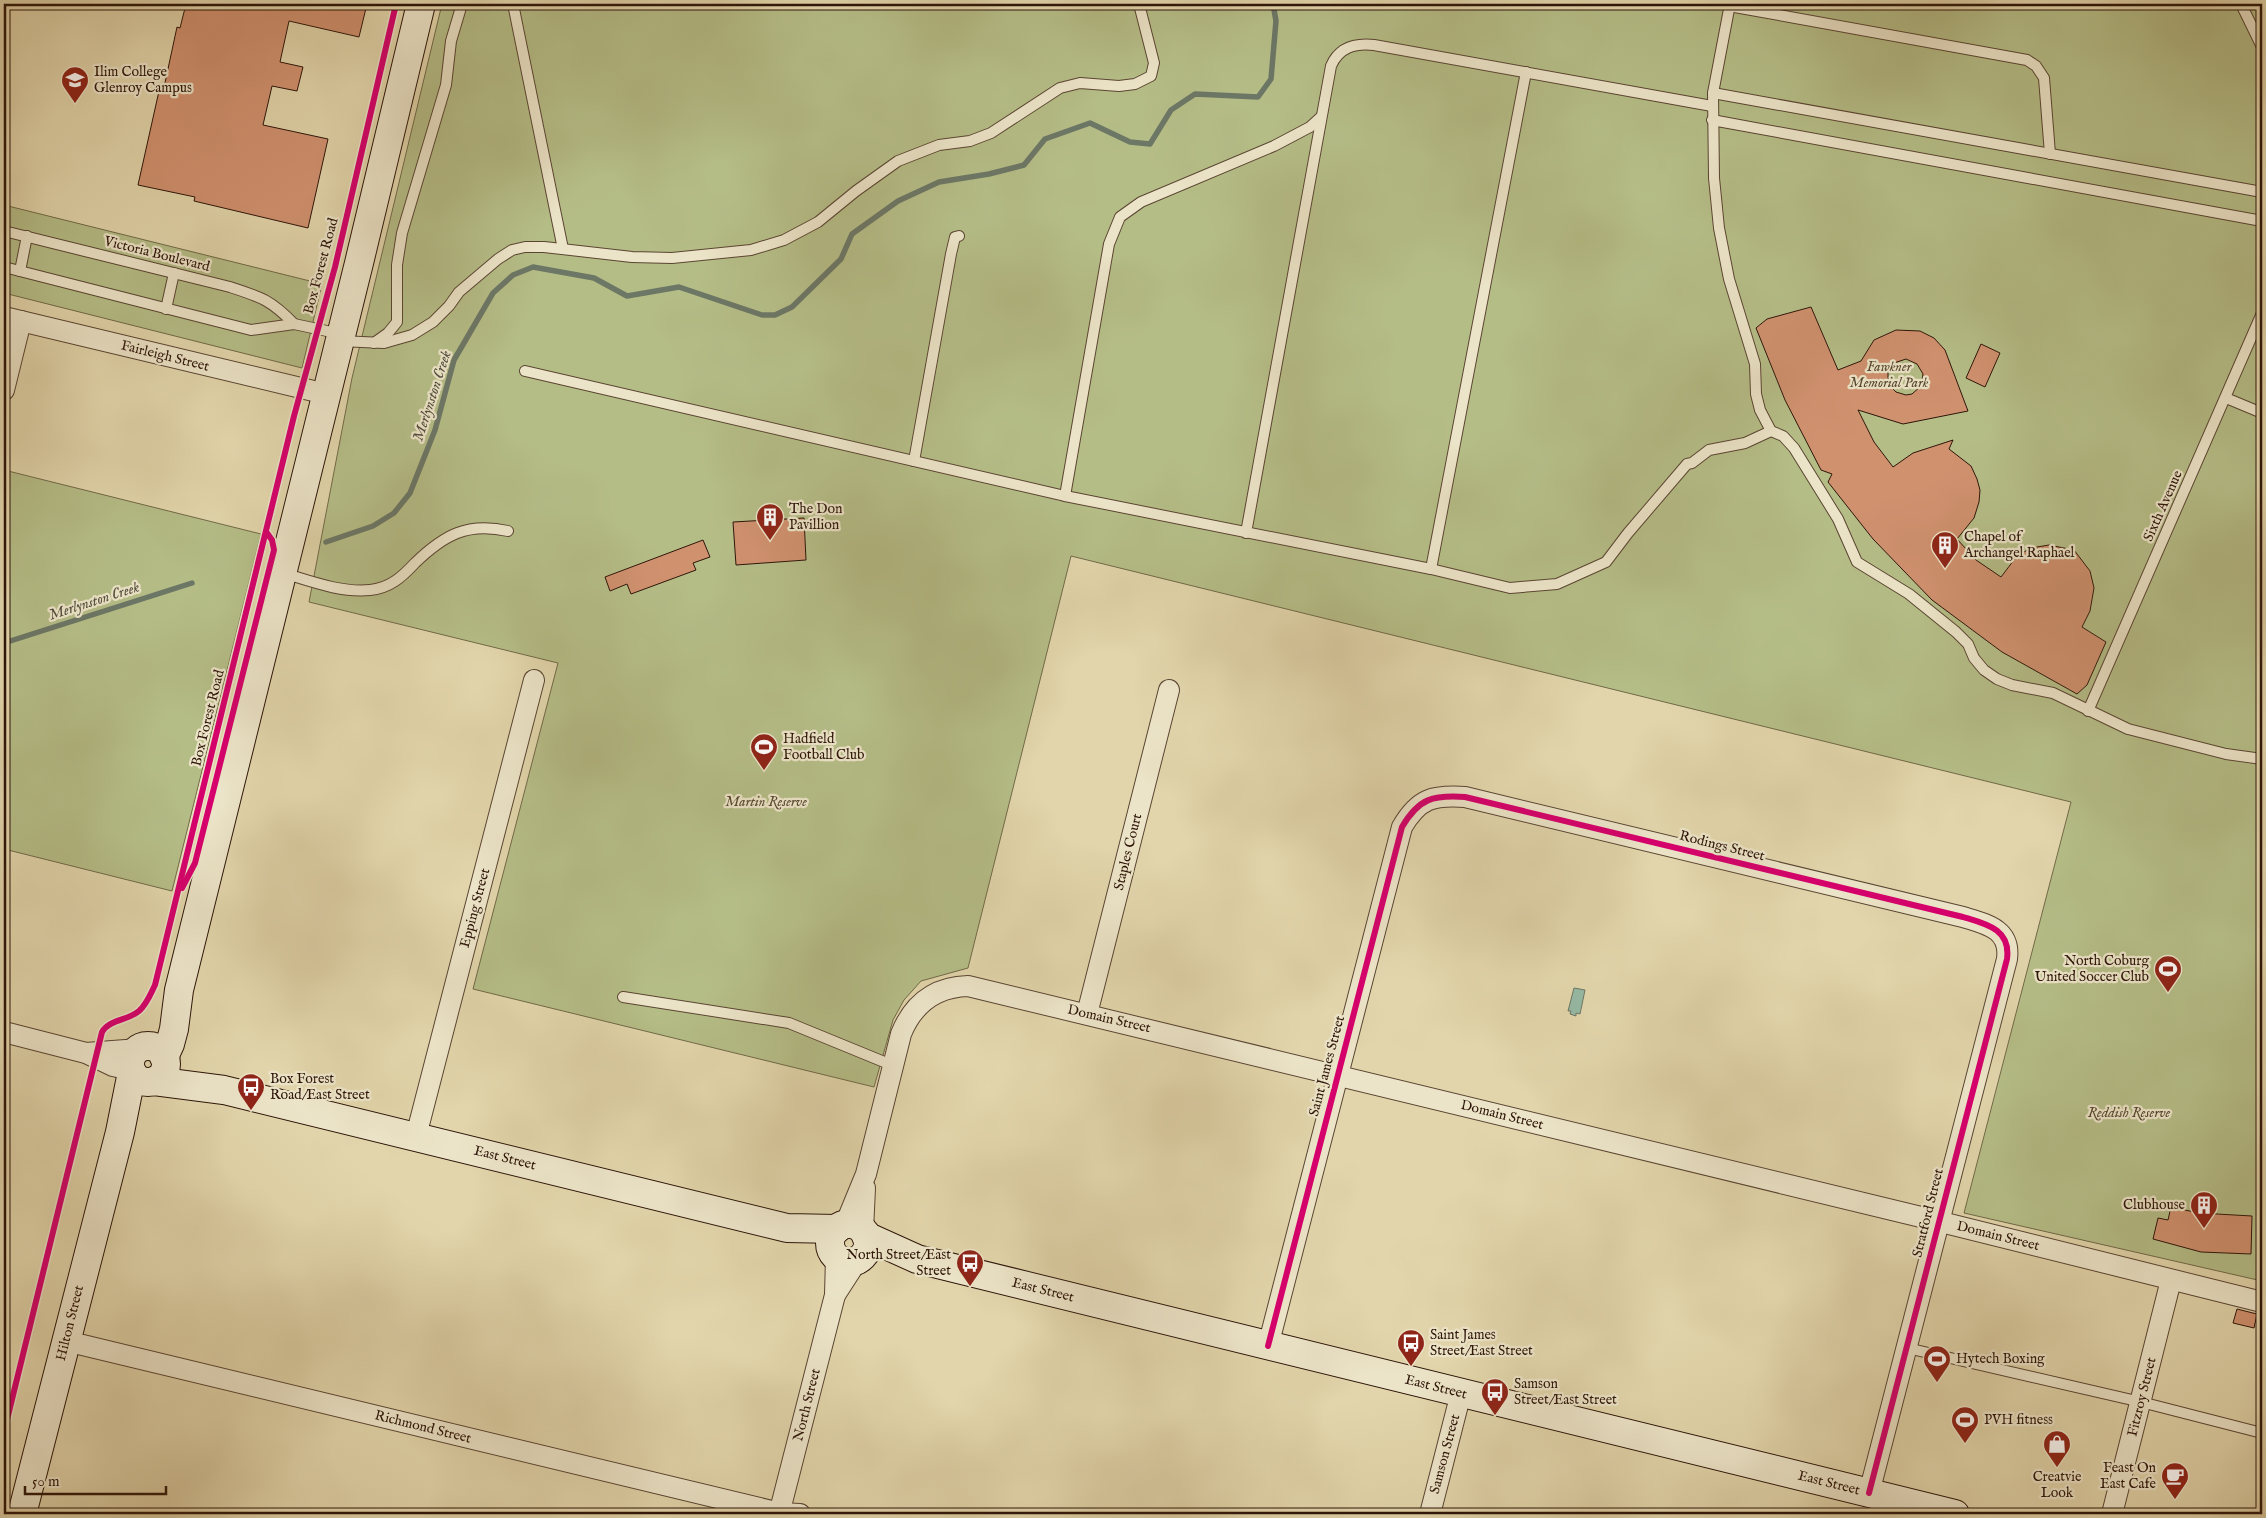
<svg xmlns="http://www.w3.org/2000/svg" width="2266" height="1518" viewBox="0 0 2266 1518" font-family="'IM FELL English',serif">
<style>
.green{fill:#b5bd87;stroke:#716948}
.water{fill:#96b9a4;stroke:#6c7766}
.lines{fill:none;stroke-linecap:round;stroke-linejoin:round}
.stream{stroke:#6c7766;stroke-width:5.5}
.building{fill:#d0916f;stroke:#2d1509;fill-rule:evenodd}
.lane-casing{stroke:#5a4532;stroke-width:12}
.street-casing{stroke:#5a4532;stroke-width:22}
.secondary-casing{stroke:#2d1509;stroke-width:30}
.lane{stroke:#ece4c8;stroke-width:10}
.street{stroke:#ece4c8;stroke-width:20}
.secondary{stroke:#ece4c8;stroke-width:28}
.cycleway-casing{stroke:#ece4c8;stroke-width:9}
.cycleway{stroke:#d6006c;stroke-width:6}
.labels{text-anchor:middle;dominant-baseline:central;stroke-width:4.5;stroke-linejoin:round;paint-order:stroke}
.poi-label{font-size:14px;fill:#2d1509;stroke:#ece4c8;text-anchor:start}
.street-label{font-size:14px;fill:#2d1509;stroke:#ece4c8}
.park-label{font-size:14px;font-style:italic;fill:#56472f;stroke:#ece4c8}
.water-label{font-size:15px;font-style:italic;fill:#524e3f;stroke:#ece4c8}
</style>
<rect width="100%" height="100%" fill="#e2d5ab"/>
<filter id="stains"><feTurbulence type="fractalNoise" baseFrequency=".004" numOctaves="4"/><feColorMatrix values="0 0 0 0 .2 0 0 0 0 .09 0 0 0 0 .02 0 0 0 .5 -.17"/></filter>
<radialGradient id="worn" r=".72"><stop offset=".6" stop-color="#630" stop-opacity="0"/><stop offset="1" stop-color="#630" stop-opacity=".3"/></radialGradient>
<g class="green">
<polygon points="442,4 2262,4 2262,1281 1964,1213 2071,802 1071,556 968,968 921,981 904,1000 893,1020 874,1087 473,989 558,663 309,602 352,378"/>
<polygon points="4,205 322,284 302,368 4,293"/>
<polygon points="4,470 261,534 172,891 4,849"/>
</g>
<polygon class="water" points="1574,988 1585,990 1580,1014 1576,1013 1576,1016 1570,1014 1571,1011 1568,1011"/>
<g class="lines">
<g class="stream">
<polyline points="326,542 373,526 394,513 410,493 435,430 454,360 493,293 513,275 533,267 594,278 627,296 679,287 762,315 775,315 792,307 841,259 852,234 898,201 939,182 989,174 1024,165 1045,139 1090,123 1130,142 1150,144 1171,110 1195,94 1258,97 1271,79 1276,21 1273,4"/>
<polyline points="4,643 192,583"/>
</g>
</g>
<g class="building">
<polygon points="186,4 367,4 359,37 289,21 280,62 303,67 297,91 272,86 263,125 328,139 308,228 194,201 195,197 138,185 159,91 163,92 177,27 180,28"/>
<path d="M 1811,307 L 1838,370 L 1861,361 L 1874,340 L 1896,330 L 1920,331 L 1934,338 L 1945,350 L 1968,411 L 1903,424 L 1858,410 L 1874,442 L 1893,467 L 1913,453 L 1953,440 L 1949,449 L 1971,466 L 1977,479 L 1980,490 L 1979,502 L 1974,518 L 1957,539 L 1976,560 L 2001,577 L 2017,556 L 2031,548 L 2049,545 L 2074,550 L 2090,571 L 2094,588 L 2090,611 L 2082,627 L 2106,642 L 2087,685 L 2077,694 L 2002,652 L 1932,600 L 1873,539 L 1828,482 L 1832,474 L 1821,470 L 1785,400 L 1756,328 L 1767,319 ZM 1906,359 L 1917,364 L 1923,374 L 1921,386 L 1912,394 L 1906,395 L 1896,392 L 1892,388 L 1888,378 L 1888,372 L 1894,363 Z"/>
<polygon points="1981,344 2000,353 1985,387 1966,378"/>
<polygon points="804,518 806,560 736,565 733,522"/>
<polygon points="703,540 710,557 693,563 696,570 631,594 627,584 610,591 605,577"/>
<polygon points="2171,1207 2199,1213 2252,1216 2251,1254 2201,1252 2153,1239 2158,1218 2168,1220"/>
<polygon points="2237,1309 2257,1314 2254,1328 2233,1323"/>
</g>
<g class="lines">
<g class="lane-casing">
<g id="lane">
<polyline points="513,4 563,249"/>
<polyline points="1730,4 1713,93 1714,178 1719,228 1729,279 1755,364 1756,394 1760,410 1771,431 1783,436 1794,448 1838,519 1857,562 1909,594 1956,632 1968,644 1974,658 1984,670 1997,679 2012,685 2053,693 2128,729 2226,754 2262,759"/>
<polyline points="2241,4 2262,47"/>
<polyline points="1729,6 2027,60 2036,66 2044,78 2050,154"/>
<polyline points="1713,93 2262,192"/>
<polyline points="1712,120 2262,221"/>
<path d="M 4,231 L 230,287 C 261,297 271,300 294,324"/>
<polyline points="4,267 251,330 294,324 341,334"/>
<polyline points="20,271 27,236"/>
<polyline points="166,309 174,273"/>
<polyline points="340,341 384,343 412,335 433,322 449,306 459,292 498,259 512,250 525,247 544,247 632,257 672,258 751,250 784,240 818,222 856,191 898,161 939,145 970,141 991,133 1060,88 1080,83 1119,86 1135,84 1151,76 1154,63 1139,4"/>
<polyline points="374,343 388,333 397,322 397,265 402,233 446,85 451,41 462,4"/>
<polyline points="525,371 1065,496 1431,569 1510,588 1557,584 1606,562 1628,533 1687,464 1692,463 1709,450 1745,443 1771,431"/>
<polyline points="2226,398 2262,413"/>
<polyline points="914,461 951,254 955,237 959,236"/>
<polyline points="1065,496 1109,244 1120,217 1141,202 1274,146 1310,127 1321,117"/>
<path d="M 1246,533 L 1331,66 C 1339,47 1355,43 1374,45 L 1712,106"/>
<polyline points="1431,569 1526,72"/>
<path d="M 283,573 C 310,581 341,593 370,590 C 390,588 402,577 415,563 C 444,535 467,522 508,531"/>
<polyline points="2088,711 2262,313"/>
<polyline points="623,997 789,1023 894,1066"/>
<polyline points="1907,1348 2141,1402 2262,1433"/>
</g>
</g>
<g class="street-casing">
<g id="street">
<polyline points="4,317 326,394"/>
<polyline points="4,390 21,321"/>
<polyline points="1087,1014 1169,690"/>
<polyline points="4,1032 86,1053 113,1066 131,1070"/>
<polyline points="86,1053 139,1049"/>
<polyline points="416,1136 534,680"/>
<path d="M 845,1225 L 866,1174 L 901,1034 C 913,1004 935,987 968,986 L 1921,1217 L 2262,1302"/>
<polyline points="863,1231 865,1188"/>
<polyline points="835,1295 857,1261"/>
<polyline points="66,1341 780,1513 800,1514"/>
<path d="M 1268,1346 L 1402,827 C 1419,798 1433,795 1465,797 L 1963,917 C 1986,924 2011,929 2007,959 L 1869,1493"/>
<polyline points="779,1514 835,1295 836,1257"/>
<polyline points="1430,1514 1461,1393"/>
<polyline points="2112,1514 2171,1280"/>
</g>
</g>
<g class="secondary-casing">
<g id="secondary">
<circle cx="148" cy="1064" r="18"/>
<polyline points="164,1057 170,1044 174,1029 179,990 359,263 421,4"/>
<polyline points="154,1081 224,1090 787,1228 837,1229"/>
<circle cx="849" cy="1243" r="19"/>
<polyline points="866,1236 917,1259 1955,1514"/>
<polyline points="22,1514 120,1132 132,1072"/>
</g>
</g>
<use href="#lane" class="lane"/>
<use href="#street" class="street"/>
<use href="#secondary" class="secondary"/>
<g class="cycleway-casing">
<g id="cycleway">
<polyline points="182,888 195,863 274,550 272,540 267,533"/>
<path d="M 1268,1346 L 1402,827 C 1419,798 1433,795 1465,797 L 1963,917 C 1986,924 2011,929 2007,959 L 1869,1493"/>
<path d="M 4,1432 L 102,1032 C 110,1019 127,1021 139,1011 C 147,1004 150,995 155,985 L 294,416 L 335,267 L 396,4"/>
</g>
</g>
<use href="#cycleway" class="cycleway"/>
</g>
<defs>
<g id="school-pin" transform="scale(1.4375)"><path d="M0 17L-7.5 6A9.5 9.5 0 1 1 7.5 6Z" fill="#8f2418" stroke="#ece4c8"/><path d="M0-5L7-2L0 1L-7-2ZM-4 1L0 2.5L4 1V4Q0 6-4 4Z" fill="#fff"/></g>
<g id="building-pin" transform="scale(1.4375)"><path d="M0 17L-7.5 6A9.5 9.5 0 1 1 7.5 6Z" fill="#8f2418" stroke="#ece4c8"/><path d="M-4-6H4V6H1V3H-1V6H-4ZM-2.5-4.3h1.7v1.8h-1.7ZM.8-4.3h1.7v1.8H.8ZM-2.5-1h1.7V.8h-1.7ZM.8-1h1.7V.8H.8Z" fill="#fff"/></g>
<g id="stadium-pin" transform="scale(1.4375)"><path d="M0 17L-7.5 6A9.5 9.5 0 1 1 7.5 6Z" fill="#8f2418" stroke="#ece4c8"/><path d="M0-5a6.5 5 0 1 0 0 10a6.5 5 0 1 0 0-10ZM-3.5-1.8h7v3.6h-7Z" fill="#fff"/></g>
<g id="bus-pin" transform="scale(1.4375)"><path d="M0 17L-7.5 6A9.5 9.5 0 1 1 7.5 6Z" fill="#8f2418" stroke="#ece4c8"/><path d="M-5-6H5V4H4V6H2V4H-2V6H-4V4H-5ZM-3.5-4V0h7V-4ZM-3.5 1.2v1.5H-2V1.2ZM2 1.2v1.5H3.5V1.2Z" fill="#fff"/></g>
<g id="shop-pin" transform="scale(1.4375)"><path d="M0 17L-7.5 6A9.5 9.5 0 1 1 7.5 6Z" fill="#8f2418" stroke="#ece4c8"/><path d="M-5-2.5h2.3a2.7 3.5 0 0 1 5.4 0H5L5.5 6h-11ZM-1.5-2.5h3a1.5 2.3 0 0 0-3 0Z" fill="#fff"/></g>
<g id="cafe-pin" transform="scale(1.4375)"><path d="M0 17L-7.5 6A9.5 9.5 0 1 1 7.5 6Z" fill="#8f2418" stroke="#ece4c8"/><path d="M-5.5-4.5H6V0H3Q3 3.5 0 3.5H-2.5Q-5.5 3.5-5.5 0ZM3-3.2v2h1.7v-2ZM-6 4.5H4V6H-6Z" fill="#fff"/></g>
</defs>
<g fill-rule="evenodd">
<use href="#school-pin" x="75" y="80"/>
<use href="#building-pin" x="770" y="517"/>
<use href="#building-pin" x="1945" y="545"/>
<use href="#stadium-pin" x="764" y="747"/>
<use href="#stadium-pin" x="2168" y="969"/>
<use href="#bus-pin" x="251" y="1087"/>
<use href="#building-pin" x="2204" y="1205"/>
<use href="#bus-pin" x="970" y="1263"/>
<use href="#bus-pin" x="1411" y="1343"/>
<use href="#stadium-pin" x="1937" y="1359"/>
<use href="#bus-pin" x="1495" y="1392"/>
<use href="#stadium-pin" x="1965" y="1420"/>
<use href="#shop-pin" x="2057" y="1444"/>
<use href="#cafe-pin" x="2175" y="1476"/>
</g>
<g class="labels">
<g class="poi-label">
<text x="94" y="72">Ilim College<tspan x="94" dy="16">Glenroy Campus</tspan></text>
<text x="789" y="509">The Don<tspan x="789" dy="16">Pavillion</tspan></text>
<text x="1964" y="537">Chapel of<tspan x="1964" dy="16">Archangel Raphael</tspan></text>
<text x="783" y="739">Hadfield<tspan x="783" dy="16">Football Club</tspan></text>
<text x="2149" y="961" text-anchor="end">North Coburg<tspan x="2149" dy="16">United Soccer Club</tspan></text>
<text x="270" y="1079">Box Forest<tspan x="270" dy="16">Road/East Street</tspan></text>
<text x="2185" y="1205" text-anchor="end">Clubhouse</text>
<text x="951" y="1255" text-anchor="end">North Street/East<tspan x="951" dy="16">Street</tspan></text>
<text x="1430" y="1335">Saint James<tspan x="1430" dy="16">Street/East Street</tspan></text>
<text x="1956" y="1359">Hytech Boxing</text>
<text x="1514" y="1384">Samson<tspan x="1514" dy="16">Street/East Street</tspan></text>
<text x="1984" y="1420">PVH fitness</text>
<text x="2156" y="1468" text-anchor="end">Feast On<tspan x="2156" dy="16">East Cafe</tspan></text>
<text x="2057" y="1477" text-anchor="middle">Creatvie<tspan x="2057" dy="16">Look</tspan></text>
</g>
<g class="street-label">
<text transform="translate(157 254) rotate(14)">Victoria Boulevard</text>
<text transform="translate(321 266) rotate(-75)">Box Forest Road</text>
<text transform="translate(165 356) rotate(14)">Fairleigh Street</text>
<text transform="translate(2163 506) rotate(-66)">Sixth Avenue</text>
<text transform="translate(208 718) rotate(-76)">Box Forest Road</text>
<text transform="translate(1722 846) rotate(14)">Rodings Street</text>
<text transform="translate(1128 852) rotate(-76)">Staples Court</text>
<text transform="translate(475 908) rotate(-75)">Epping Street</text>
<text transform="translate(1109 1019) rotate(13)">Domain Street</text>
<text transform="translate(1327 1066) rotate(-75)">Saint James Street</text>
<text transform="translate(1502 1115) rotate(14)">Domain Street</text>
<text transform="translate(505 1158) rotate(14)">East Street</text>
<text transform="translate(1928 1213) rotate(-76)">Stratford Street</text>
<text transform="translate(1998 1236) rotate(14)">Domain Street</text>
<text transform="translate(1043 1290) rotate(14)">East Street</text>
<text transform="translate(70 1323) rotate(-76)">Hilton Street</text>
<text transform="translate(1436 1387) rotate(14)">East Street</text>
<text transform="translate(2142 1397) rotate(-76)">Fitzroy Street</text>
<text transform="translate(807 1405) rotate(-76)">North Street</text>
<text transform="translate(423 1427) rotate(14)">Richmond Street</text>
<text transform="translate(1445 1454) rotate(-75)">Samson Street</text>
<text transform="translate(1829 1483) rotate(14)">East Street</text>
</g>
<g class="park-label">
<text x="1889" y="367">Fawkner<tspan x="1889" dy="16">Memorial Park</tspan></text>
<text x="766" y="802">Martin Reserve</text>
<text x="2129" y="1113">Reddish Reserve</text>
</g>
<g class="water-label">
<text transform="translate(432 396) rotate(-72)">Merlynston Creek</text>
<text transform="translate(94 601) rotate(-18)">Merlynston Creek</text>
</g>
</g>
<rect width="2266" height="1518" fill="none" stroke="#e2d5ab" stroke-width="20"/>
<rect x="5" y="5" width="2256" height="1508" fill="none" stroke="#2d1509" stroke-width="2.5"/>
<rect x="10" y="10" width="2246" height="1498" fill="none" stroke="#2d1509"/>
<path d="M25 1486v8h141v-8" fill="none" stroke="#2d1509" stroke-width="2.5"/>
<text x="32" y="1486" font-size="15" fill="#2d1509" stroke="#ece4c8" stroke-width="4" paint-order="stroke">50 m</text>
<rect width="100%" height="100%" filter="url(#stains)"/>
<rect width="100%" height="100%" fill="url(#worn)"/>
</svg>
